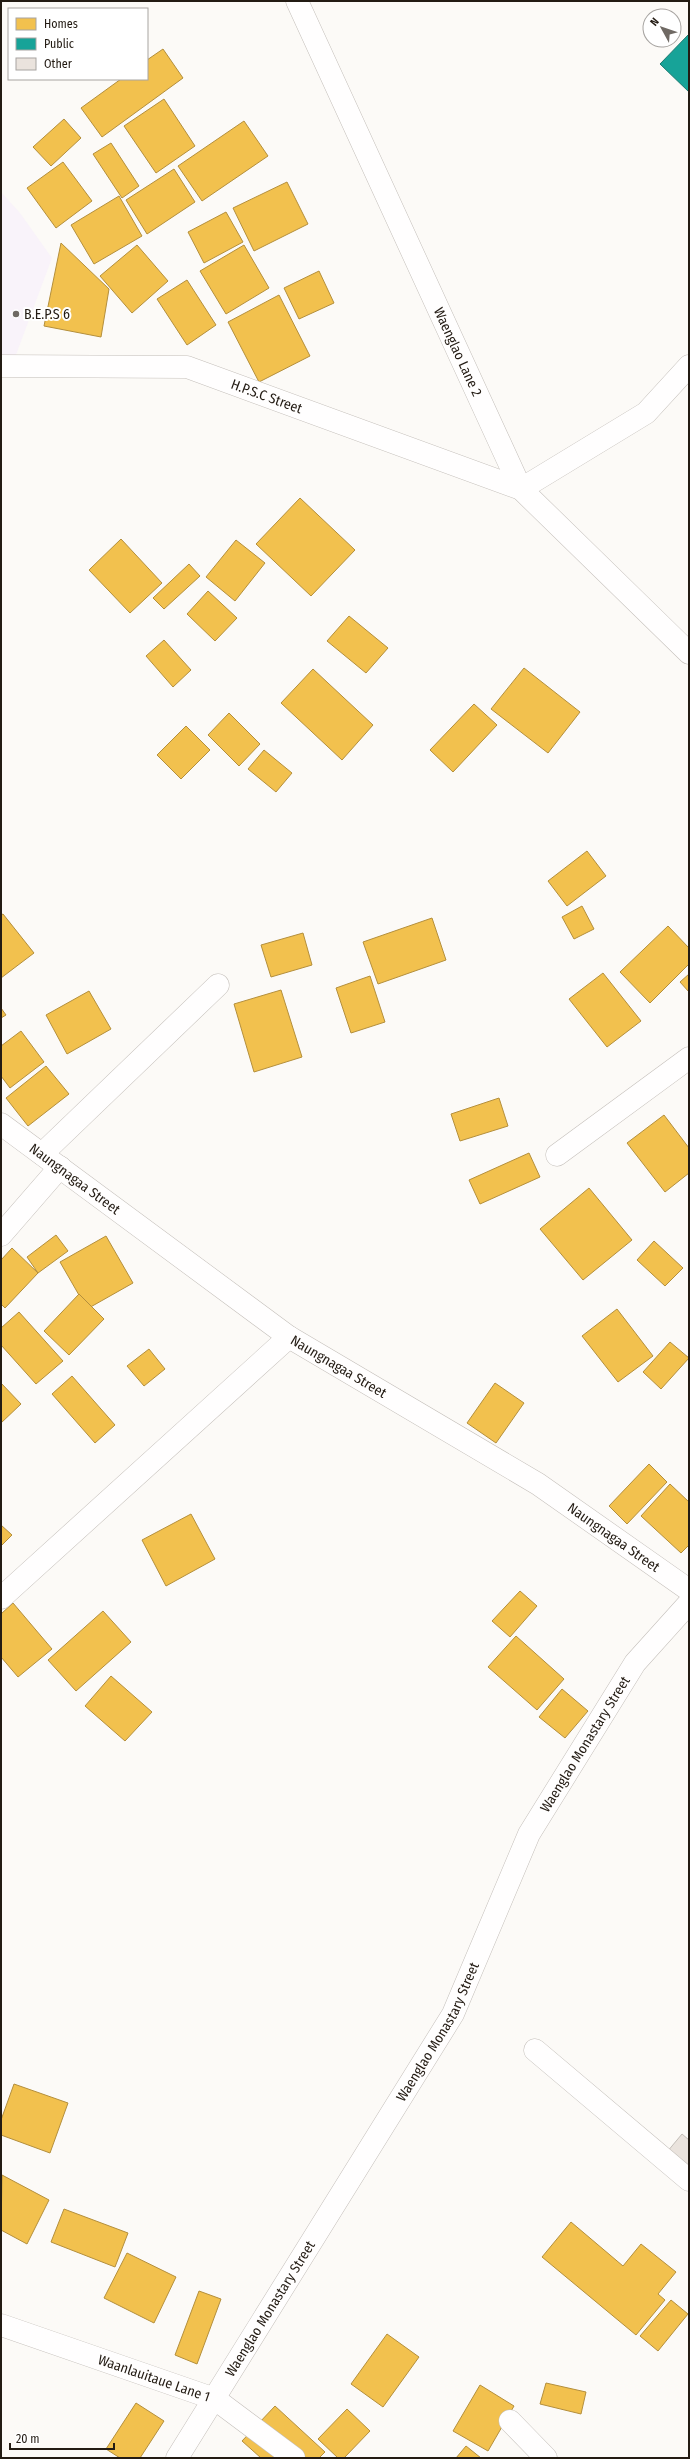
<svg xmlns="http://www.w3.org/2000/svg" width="690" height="2459" viewBox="0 0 690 2459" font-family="'Fira Sans Condensed',sans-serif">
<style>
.education{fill:#f9f3fa}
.homes{fill:#f2c14e;stroke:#b48f3c}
.public{fill:#17a398;stroke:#1b7a70}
.building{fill:#eae3dd;stroke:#c3beb8}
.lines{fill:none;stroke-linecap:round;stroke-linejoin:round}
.minor-casing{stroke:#c4bfba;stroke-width:23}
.minor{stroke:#fffefe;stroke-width:22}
.poi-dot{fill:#6f6963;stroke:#fff;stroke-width:1.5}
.labels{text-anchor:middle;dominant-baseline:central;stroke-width:4;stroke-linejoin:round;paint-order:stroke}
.poi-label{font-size:14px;fill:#231b13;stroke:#fff;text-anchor:start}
.street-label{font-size:14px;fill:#231b13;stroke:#fff}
</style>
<rect width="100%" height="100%" fill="#fcfaf7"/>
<polygon class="education" points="1,192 20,213 52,258 10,371 1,371"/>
<g class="homes">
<polygon points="163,49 183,78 102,137 81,108 121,79 147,79 147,60"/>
<polygon points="164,99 195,146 156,173 124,126"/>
<polygon points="64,119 81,138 51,166 33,147"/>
<polygon points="244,121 268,156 202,201 178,166"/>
<polygon points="111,143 139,186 122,198 93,154"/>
<polygon points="63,162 92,201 56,228 27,188"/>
<polygon points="174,169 195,202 147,234 126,200"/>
<polygon points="287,182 308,224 254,251 233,208"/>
<polygon points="119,196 142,236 94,264 71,225"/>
<polygon points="226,212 243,242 204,263 188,232"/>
<polygon points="61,243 109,289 101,337 44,326"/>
<polygon points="137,245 168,281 132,313 100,276"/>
<polygon points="244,245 269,288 226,314 200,271"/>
<polygon points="319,271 334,303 299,319 284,288"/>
<polygon points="187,280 216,325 187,345 157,299"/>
<polygon points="279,295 310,356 259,382 228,322"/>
<polygon points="300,498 355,550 311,596 256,544"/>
<polygon points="121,539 162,583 130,613 89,570"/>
<polygon points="236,540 265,563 235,601 206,577"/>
<polygon points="189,564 200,576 164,609 153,598"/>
<polygon points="208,591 237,618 215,641 187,614"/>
<polygon points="349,616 388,648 366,673 327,641"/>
<polygon points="164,640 191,670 173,687 146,656"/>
<polygon points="524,668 580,712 548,753 491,709"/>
<polygon points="313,669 373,725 342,760 281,703"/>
<polygon points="474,704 497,725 453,772 430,750"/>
<polygon points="229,713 260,744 239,766 208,735"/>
<polygon points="186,726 210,750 181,779 157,755"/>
<polygon points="264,750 292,773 276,792 248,769"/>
<polygon points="587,851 606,876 567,906 548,881"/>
<polygon points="582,906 594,929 574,939 562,917"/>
<polygon points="3,914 34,953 1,978 1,915"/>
<polygon points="432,918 446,960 378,984 363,942"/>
<polygon points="668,926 689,948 689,964 650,1003 620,972"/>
<polygon points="303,933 312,965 271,977 261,945"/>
<polygon points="603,973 641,1021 607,1047 569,999"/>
<polygon points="689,974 689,992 680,982"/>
<polygon points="370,976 385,1022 351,1033 336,988"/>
<polygon points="281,990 302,1057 254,1072 234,1004"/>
<polygon points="89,991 111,1029 67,1054 46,1015"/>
<polygon points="1,1008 6,1015 1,1018"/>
<polygon points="21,1031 44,1062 10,1088 1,1076 1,1046"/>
<polygon points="46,1066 69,1094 28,1126 6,1098"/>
<polygon points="499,1098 508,1126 460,1141 451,1114"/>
<polygon points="664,1115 689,1148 689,1173 665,1192 627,1143"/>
<polygon points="529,1153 540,1177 480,1204 469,1180"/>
<polygon points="589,1188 632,1240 583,1280 540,1229"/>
<polygon points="56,1235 68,1251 38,1273 27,1257"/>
<polygon points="106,1236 133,1283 87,1309 60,1262"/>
<polygon points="654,1241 683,1268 665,1286 637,1260"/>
<polygon points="12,1248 38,1273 5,1308 1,1304 1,1260"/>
<polygon points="79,1294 104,1319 69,1355 44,1331"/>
<polygon points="617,1309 653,1356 618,1382 582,1336"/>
<polygon points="19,1312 63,1361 36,1384 1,1345 1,1328"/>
<polygon points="670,1342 689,1358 661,1389 643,1372"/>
<polygon points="149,1349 165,1369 144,1386 127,1366"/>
<polygon points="72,1376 115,1425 95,1443 52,1394"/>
<polygon points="1,1383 21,1404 1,1423"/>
<polygon points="495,1383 524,1403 496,1443 467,1423"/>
<polygon points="649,1464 667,1482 627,1524 609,1506"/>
<polygon points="670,1484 689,1502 689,1545 681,1553 641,1516"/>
<polygon points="191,1514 215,1559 166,1586 142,1540"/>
<polygon points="1,1525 12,1535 1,1546"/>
<polygon points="520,1591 537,1606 510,1637 492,1621"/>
<polygon points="13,1603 52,1649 18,1677 1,1657 1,1614"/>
<polygon points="103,1611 131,1642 76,1691 48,1660"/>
<polygon points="516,1636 564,1679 537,1710 488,1667"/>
<polygon points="111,1676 152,1712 125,1741 85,1706"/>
<polygon points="562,1689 588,1711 565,1738 539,1717"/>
<polygon points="14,2084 68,2103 50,2153 1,2135 1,2120"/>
<polygon points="2,2175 49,2200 27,2244 1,2230"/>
<polygon points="64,2209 128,2233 115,2267 51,2242"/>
<polygon points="571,2222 623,2266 641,2244 676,2272 658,2294 665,2300 636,2335 542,2257"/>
<polygon points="127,2253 176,2277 154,2323 104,2298"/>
<polygon points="199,2291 221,2299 197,2364 175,2355"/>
<polygon points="671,2300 688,2314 658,2351 640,2336"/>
<polygon points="387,2334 419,2357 383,2407 351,2384"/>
<polygon points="546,2383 586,2392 581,2414 540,2404"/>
<polygon points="480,2385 514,2406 488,2451 453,2431"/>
<polygon points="136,2403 164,2421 140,2458 120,2458 106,2449"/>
<polygon points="275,2406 325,2452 319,2458 261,2458 242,2441"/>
<polygon points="347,2409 370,2431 344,2458 338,2458 318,2439"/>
<polygon points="466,2446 481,2458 456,2458"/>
</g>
<polygon class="public" points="689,34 689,92 660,64"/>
<polygon class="building" points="682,2134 689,2140 689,2171 662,2158"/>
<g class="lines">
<g class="minor-casing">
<g id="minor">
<path id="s1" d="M 297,1 L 521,489 L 689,653"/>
<path id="s2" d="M 1,366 L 187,367 L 521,489 L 646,413 L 689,366"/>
<path id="s3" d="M 1,1124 L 289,1337 L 538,1484 L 689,1590"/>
<polyline points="42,1154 218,985"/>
<polyline points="557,1155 689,1058"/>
<polyline points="1,1235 60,1167"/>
<polyline points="1,1598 289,1337"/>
<polyline points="535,2050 689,2180"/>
<path id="s4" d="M 1,2325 L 215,2399 L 294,2458"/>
<polyline points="510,2421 546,2458"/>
<path id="s5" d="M 177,2458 L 453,2014 L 529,1834 L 635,1663 L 689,1603"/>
</g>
</g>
<use href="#minor" class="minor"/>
</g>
<circle class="poi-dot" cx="16" cy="314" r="4"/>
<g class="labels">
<g class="poi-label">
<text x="24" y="314">B.E.P.S 6</text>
</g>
<g class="street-label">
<text stroke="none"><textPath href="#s1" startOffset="386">Waenglao Lane 2</textPath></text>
<text stroke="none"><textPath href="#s2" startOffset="271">H.P.S.C Street</textPath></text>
<text stroke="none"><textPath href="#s3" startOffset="92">Naungnagaa Street</textPath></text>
<text stroke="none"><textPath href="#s3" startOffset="416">Naungnagaa Street</textPath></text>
<text stroke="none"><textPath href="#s3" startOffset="740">Naungnagaa Street</textPath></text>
<text stroke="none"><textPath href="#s5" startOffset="824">Waenglao Monastary Street</textPath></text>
<text stroke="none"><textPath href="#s5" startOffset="500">Waenglao Monastary Street</textPath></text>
<text stroke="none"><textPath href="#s5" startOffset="176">Waenglao Monastary Street</textPath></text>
<text stroke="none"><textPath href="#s4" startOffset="162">Waanlauitaue Lane 1</textPath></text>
</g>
</g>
<rect width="690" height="2459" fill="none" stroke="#231b13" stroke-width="4"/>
<rect x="8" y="8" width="140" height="72" fill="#ffffff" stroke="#a7a4a1"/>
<rect x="16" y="18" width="20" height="12" fill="#f2c14e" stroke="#a7a4a1"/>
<text x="44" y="28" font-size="12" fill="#231b13">Homes</text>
<rect x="16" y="38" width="20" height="12" fill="#17a398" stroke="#a7a4a1"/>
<text x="44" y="48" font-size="12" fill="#231b13">Public</text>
<rect x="16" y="58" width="20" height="12" fill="#eae3dd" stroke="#a7a4a1"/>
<text x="44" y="68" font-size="12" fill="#231b13">Other</text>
<g transform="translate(662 28) rotate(310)"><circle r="19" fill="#ffffff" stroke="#a7a4a1"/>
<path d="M0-3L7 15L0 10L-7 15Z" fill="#6f6963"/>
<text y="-6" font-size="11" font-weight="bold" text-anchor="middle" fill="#231b13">N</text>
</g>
<path d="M10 2443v6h104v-6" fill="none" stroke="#231b13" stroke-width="2"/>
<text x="16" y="2443" font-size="12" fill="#231b13" stroke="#ffffff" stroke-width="3" paint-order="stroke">20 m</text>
</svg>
